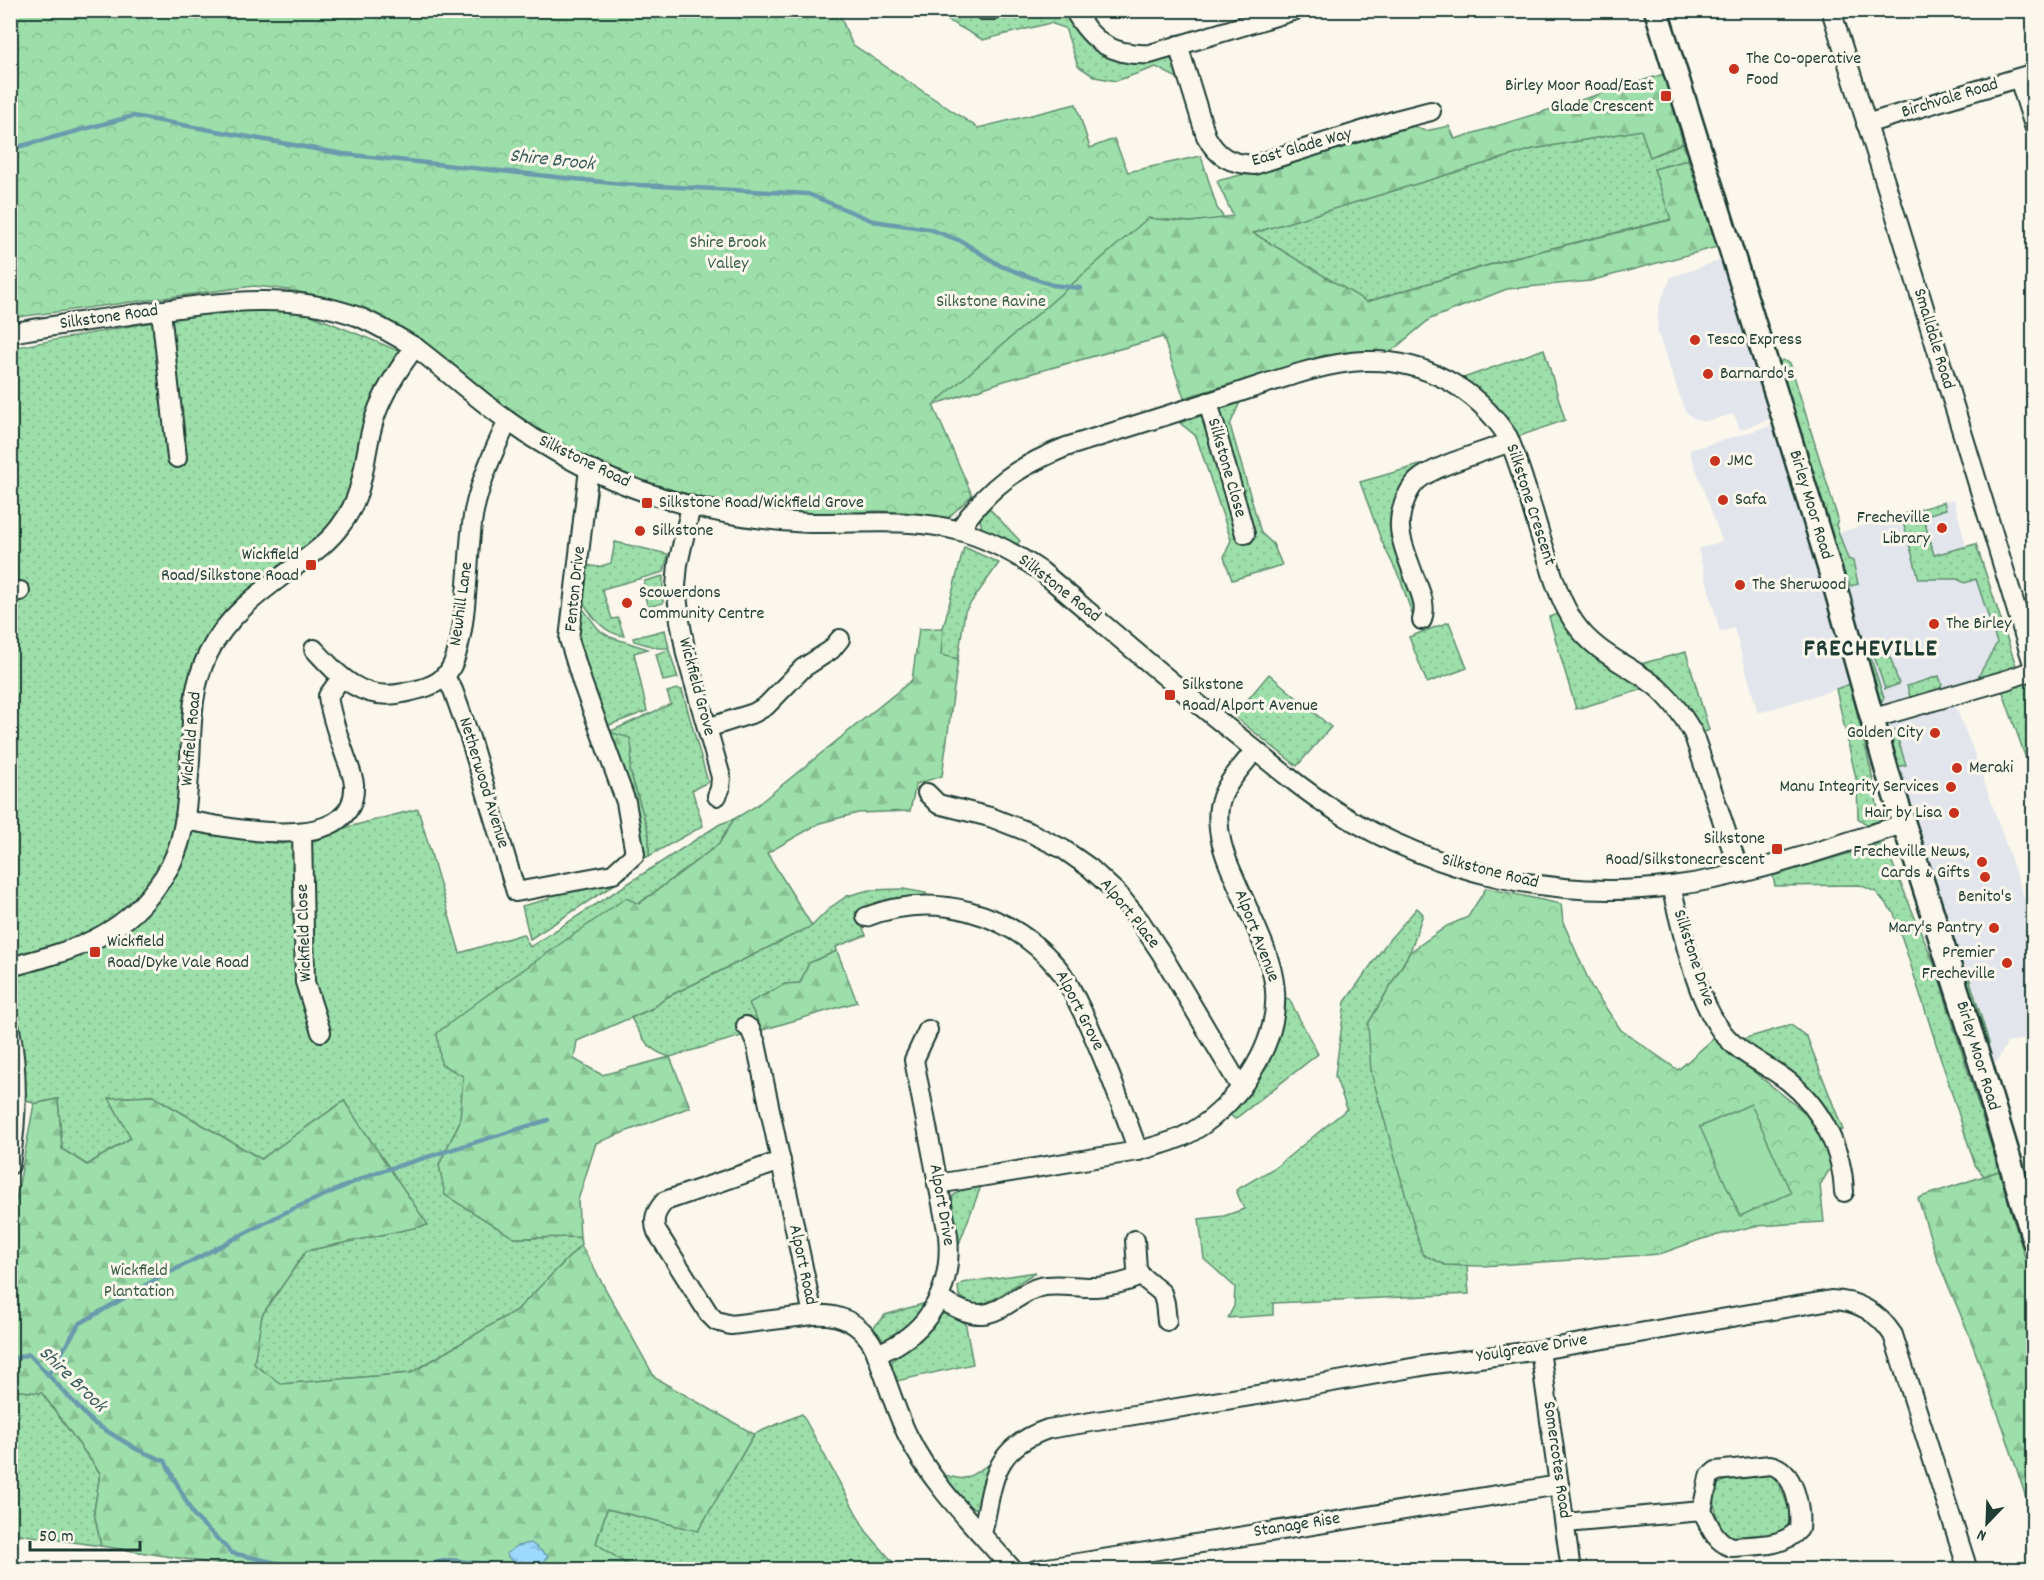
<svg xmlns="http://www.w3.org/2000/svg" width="2044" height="1580" viewBox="0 0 2044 1580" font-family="Dekko,sans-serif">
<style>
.built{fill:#e2e6ec}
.grass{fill:url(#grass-dots);stroke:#5e8e6f;stroke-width:1.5}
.forest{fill:url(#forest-firs);stroke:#5e8e6f;stroke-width:1.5}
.park{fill:url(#park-crowns);stroke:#5e8e6f;stroke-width:1.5}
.pitch{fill:#9ddfaa;stroke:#5e8e6f;stroke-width:1.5}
.water{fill:url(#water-ripples);stroke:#6a9bad;stroke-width:1.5}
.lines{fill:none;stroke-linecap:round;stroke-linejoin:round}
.stream{stroke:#6a9bad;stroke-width:4.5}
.minor-casing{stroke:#1f3d34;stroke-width:22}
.major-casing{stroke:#1f3d34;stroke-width:27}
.minor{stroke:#fbf7ec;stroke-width:18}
.major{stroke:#fbf7ec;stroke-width:22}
.poi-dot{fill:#c8321e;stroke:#fbf7ec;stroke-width:2}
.labels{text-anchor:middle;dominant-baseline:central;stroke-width:6;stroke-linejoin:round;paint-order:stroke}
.poi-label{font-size:18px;fill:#1f3d34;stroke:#fbf7ec;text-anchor:start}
.street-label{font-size:18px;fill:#1f3d34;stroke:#fbf7ec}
.park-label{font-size:18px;fill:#385d4c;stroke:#fbf7ec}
.water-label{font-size:20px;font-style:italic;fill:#385c5c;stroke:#fbf7ec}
.district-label{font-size:24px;font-weight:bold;letter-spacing:1.5px;fill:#1f3d34;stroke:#fbf7ec}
</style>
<defs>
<pattern id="grass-dots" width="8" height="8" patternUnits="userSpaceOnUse" patternTransform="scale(1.5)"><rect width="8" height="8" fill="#9ddfaa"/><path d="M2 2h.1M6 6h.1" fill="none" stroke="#87c093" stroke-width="1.8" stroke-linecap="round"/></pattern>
<pattern id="forest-firs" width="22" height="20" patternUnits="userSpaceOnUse" patternTransform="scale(1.5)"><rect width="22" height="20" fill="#9ddfaa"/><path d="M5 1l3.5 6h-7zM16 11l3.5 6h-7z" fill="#87c093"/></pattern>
<pattern id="park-crowns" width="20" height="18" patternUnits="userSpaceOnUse" patternTransform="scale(1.5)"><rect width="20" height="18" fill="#9ddfaa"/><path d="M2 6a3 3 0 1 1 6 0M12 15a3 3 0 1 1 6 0" fill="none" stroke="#87c093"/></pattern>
<pattern id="water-ripples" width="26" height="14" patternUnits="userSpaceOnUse" patternTransform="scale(1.5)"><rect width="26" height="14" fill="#9cd9fd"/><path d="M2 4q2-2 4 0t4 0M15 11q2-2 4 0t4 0" fill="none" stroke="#86bbd9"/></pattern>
</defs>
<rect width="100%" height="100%" fill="#fbf7ec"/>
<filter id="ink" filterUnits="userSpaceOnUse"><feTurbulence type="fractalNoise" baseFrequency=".0167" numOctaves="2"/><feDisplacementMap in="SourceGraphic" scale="12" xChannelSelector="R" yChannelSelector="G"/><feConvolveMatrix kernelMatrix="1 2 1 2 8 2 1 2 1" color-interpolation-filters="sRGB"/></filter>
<g filter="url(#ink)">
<g class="built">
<polygon points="1724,259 1774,418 1740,430 1734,414 1703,422 1693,418 1685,411 1657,331 1658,308 1671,277"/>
<polygon points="1797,418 1834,534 1954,499 1966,546 1997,643 1974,684 1951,695 1974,752 2034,926 2033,1036 2007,1043 1998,1060 1984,1076 1860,682 1758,713 1734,628 1720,632 1698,549 1722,541 1689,450"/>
</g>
<g class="grass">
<polygon points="931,11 1000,11 1002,17 1023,11 1066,11 1075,29 1171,59 1177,66 1179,79 1156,67 1116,81 1095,77 1078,66 1065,28 1050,23 983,40"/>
<polygon points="1641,130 1650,157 1683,143 1688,160 1654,169 1672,219 1515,257 1366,302 1253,233 1533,149"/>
<polygon points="234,307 299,310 399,351 393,360 348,505 318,540 196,663 178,830 282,844 418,809 460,953 523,934 530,947 720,824 734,819 719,844 638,904 626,898 463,1075 460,1121 439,1165 514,1238 580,1237 581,1245 518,1309 411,1373 281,1384 253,1364 262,1315 306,1251 427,1225 344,1101 261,1159 153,1096 109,1098 131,1138 87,1165 62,1149 58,1099 34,1104 13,1091 11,1098 11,348"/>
<path d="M 1544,349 L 1565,420 L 1517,437 C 1500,408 1490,396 1461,379 Z"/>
<polygon points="1782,360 1790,363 1838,519 1836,525 1848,559 1853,561 1858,584 1851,586 1835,562 1777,365"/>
<polygon points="1240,402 1230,425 1261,533 1273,544 1282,565 1232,580 1224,557 1231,540 1196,436 1180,423"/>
<polygon points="1420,465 1420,470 1402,493 1418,602 1412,614 1401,581 1382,542 1360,482"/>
<path d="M 597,493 L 586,565 L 598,567 L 611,563 L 615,542 L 668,554 L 664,572 L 602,589 L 612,619 L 618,618 L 624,636 C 600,633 589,611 577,593 L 593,495 Z"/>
<polygon points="1944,502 1946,509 1923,516 1934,555 1976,544 2021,681 2031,685 2033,693 2033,779 1997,675 1974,684 1997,643 1976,579 1965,583 1957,579 1919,579 1901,515"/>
<polygon points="987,506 1020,541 1015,546 982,529 979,513"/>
<polygon points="964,547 999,563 965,611 958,659 941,655 943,628"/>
<polygon points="663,576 663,603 648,607 642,587 645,581"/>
<polygon points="576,600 600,631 610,637 648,649 634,653 647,711 604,727 572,639"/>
<polygon points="1560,613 1648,688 1576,709 1549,617"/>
<polygon points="1449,622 1467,668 1427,683 1409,637"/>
<polygon points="665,630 669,648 658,648 634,641 633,638"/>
<polygon points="1884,638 1899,684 1885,689 1871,646 1874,642"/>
<path d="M 1867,647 L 1884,698 L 1882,701 C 1872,691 1862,659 1867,647 Z"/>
<polygon points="669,650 678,678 663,681 656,654"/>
<polygon points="1686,652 1709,730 1701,734 1688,709 1665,682 1636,665"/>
<polygon points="1269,674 1331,727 1297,766 1234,716"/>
<polygon points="1939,676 1942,685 1938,691 1911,700 1907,686"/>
<polygon points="1850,684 1871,770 1880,822 1866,824 1858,818 1857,783 1836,689"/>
<polygon points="677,689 682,690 708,782 692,790 703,826 649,856 649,834 630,771 632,750 609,732 671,704 667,692"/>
<polygon points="1895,730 1906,765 1896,767 1892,738"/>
<polygon points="1884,843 1935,966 1999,1171 1984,1176 1975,1165 1894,913 1876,892 1860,885 1775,886 1773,876"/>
<polygon points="627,871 629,875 530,939 522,906 549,899 548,891"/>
<path d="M 903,889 L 926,893 L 925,900 L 884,903 L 855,912 L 866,935 L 836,947 L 837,951 L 809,963 L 800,983 L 785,984 L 750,1003 L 762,1030 L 670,1057 C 646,1050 643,1038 631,1018 L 653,1008 L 667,997 L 812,926 L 831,907 L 847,896 L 869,890 Z"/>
<polygon points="1417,908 1423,914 1410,952 1368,1024 1445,1265 1467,1266 1469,1294 1273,1303 1273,1315 1228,1318 1234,1306 1235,1287 1204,1259 1199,1219 1224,1216 1244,1209 1236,1190 1276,1167 1347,1109 1335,1076 1345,1002 1388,941"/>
<polygon points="1967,971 1989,1043 1986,1048 1961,973"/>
<polygon points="1284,998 1289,999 1318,1054 1235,1119 1229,1114 1262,1072 1273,1048"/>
<polygon points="1791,1025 1807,1037 1843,1130 1835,1132 1739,1040"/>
<polygon points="981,1186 957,1249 951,1212 953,1196 963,1188"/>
<path d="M 1036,1272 C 1021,1280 991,1306 976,1304 C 969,1304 964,1299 959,1295 L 958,1287 L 962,1283 Z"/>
<path d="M 929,1302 C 920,1316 903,1339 884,1340 L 873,1328 L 885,1315 Z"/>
<polygon points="942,1314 951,1315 965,1321 973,1364 897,1381 892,1371 892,1361 911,1346"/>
<polygon points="11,1390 42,1393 100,1473 94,1512 101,1546 19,1534 11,1551"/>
<polygon points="802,1414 866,1531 899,1569 633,1569 596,1543 607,1509 698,1531 754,1434"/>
<path d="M 992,1463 L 985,1479 L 978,1508 C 962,1511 948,1484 939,1473 C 970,1484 965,1477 992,1463 Z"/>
<path d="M 1772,1475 C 1781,1487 1801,1523 1780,1533 C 1774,1535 1764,1535 1757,1536 C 1751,1537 1741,1540 1734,1539 C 1715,1534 1713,1501 1715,1486 L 1726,1480 Z"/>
</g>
<g class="forest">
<polygon points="1664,74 1683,143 1650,157 1641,130 1533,149 1253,233 1367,302 1516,257 1671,220 1654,169 1688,160 1717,247 1590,281 1507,289 1430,319 1388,354 1325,355 1184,398 1163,337 1004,381 933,405 771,174 1190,222 1233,216 1217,181 1304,159 1414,126 1425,131 1449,126 1455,139"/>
<polygon points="943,628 941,655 958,659 942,776 916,784 910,811 858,813 820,823 767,853 812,926 667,997 653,1008 577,1041 574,1059 602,1075 670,1057 690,1107 596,1143 578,1200 580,1237 514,1238 445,1195 439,1165 460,1121 463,1076 441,1064 437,1033 480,1000 626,898 639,904 719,844 734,819 756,806 912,680 919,629"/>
<polygon points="609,732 630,738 632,750 630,771 649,834 649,856 633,863 620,756 607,735"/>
<polygon points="837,951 857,1002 762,1030 749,1003 785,984 800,983 809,963"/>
<polygon points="153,1096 261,1159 344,1101 428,1225 306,1251 262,1315 254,1364 281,1384 411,1373 518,1309 581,1245 655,1378 754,1434 698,1531 607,1509 596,1543 633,1569 249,1569 101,1546 94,1512 100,1473 42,1393 11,1390 11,1227 34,1104 58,1099 62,1149 87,1165 131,1138 109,1098"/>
<polygon points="1999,1171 2033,1284 2033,1519 2004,1430 1968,1332 1937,1259 1918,1198"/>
</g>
<g class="park">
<path d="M 10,11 L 838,11 L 852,44 L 978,128 L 1076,104 L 1090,148 L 1114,139 L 1128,172 L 1201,156 L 1217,208 L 1224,218 L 1190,222 L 1148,218 L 933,405 L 972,495 L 948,518 C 926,516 903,512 881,511 C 866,510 851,515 836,514 C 750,512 668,495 590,460 C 539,437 494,400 451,366 C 434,353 416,334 397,325 C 352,301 304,290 254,286 L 11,318 Z"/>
<polygon points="1486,888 1561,904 1563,922 1592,988 1621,1030 1678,1070 1713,1039 1808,1115 1833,1164 1820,1185 1824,1222 1755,1226 1702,1239 1660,1254 1482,1266 1445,1265 1422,1254 1371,1072 1368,1024 1410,952 1447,926 1468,917"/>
</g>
<polygon class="pitch" points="1751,1104 1791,1193 1740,1216 1700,1127"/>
<polygon class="water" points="531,1543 548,1556 537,1569 515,1565 506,1554 517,1546"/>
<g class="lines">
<g class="stream">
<polyline points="10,149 133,116 343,154 621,184 808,194 873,221 929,229 961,241 1001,266 1052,285 1080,288"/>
<polyline points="10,1360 29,1354 92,1422 138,1450 165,1461 194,1516 232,1553 308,1570"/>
<polyline points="48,1375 79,1324 155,1280 284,1213 372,1174 548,1120"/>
<polyline points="396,1570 450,1560 493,1565 498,1570"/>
</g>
<g class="minor-casing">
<g id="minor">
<polyline points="983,10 993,10"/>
<path d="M 1074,10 C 1092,43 1114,56 1150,54 L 1296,10"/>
<polyline points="1831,10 1899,226 2034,667"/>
<path d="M 1178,45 L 1206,136 C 1218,158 1230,163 1254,165 L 1396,120 L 1431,111"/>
<polyline points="2019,78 2034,126"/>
<polyline points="1866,124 2034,73"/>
<polyline points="161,311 177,458"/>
<path d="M 10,333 C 54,325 98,320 142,313 C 215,303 287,290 359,317 C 378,325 397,337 415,347 C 447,371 476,398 508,421 C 571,467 648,499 724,513 C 752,518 781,522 810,523 C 861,524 909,517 960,531 C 989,539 1016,554 1041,571 C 1108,628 1174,686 1243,740 C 1273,765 1303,790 1336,811 C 1435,873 1557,901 1672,886 C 1751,876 1828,848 1903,824"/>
<polyline points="1208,402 1245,534"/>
<polyline points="691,506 678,564 676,586 680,621 686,654 721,777 720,789 717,796"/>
<path d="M 959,530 C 989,486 1017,467 1066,447 C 1120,430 1174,413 1228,396 C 1269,383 1323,362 1365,361 C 1424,359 1476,388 1508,437 C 1525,477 1535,522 1549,563 C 1555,584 1562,604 1574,622 C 1594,652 1625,663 1653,684 C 1670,697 1682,714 1693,733 L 1740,873"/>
<polyline points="10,592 20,591"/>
<path d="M 1422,620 C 1427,605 1420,591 1414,576 C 1409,561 1401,544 1400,528 C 1399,513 1406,492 1417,481 C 1433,466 1487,451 1510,442"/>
<path d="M 314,649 C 339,676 362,702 403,693 C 417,690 434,687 445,676 C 470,651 466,548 474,511 C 481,479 494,450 508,421"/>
<polyline points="444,676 453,690 470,738 516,892 613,874 635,854 626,802 582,682 569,639 589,469"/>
<polyline points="1871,719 2006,680 2034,670"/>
<polyline points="707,728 754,713 766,706 803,668 831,650 840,639"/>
<polyline points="927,793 938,804 990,817 1031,833 1063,849 1090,868 1118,894 1140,921 1161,953 1241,1088"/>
<path d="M 185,820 C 226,827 358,858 354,784 C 353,776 349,766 346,758 C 339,738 331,718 328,696 L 341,678"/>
<polyline points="302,833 305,982 321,1032"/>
<path d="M 1671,887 C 1683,931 1694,995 1722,1032 C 1740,1055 1766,1064 1788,1081 C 1821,1107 1843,1151 1844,1192"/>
<path d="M 866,917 C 934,891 1009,911 1057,967 C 1068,979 1074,996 1082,1011 C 1104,1056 1121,1104 1138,1151"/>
<path d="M 10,967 C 69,951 117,940 155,889 C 166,875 175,860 180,841 C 187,815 188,788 190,760 C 192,723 191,688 208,654 C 227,615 263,590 297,565 C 313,553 330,541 341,525 C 368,490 362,453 376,414 C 385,389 399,368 415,347"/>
<path d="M 746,1026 L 750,1029 L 756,1043 L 813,1315 C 835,1313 855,1320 869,1339 C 876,1348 879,1361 883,1372 C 891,1394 898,1416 908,1436 C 933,1487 976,1527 1013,1570"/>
<path d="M 10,1029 C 19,1075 17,1119 10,1165"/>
<path d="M 781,1161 L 665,1201 C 656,1211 652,1219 657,1232 L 709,1314 L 716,1321 L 731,1325 L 813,1315"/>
<path d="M 937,1184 L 1138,1151 C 1153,1147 1168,1143 1182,1137 C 1210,1124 1235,1099 1251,1073 C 1300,996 1265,951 1234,877 C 1224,855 1216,832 1219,807 C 1223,785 1242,767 1255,750"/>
<polyline points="1135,1240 1137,1269 1141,1276 1162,1293 1165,1303 1167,1321"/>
<path d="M 938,1299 C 952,1305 966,1315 982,1314 C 1003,1313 1019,1292 1040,1287 C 1058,1283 1078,1288 1096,1287 C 1111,1286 1127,1282 1141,1276"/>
<polyline points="1540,1350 1571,1570"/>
<path d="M 877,1355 C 885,1350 894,1347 902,1341 C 938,1317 952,1277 948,1235 L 914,1060 L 928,1030"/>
<path d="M 1565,1523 L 1702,1511 L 1709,1477 L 1716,1471 L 1770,1465 C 1795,1470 1801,1508 1799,1529 C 1783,1548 1754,1545 1731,1547 C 1714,1541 1710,1526 1702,1511"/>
<path d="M 982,1534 C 994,1483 990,1449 1048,1429 L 1287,1390 L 1434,1364 L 1540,1350 L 1831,1300 C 1857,1300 1879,1313 1893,1335 L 1968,1570"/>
<polyline points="1035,1570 1559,1485"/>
</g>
</g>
<g class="major-casing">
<polyline id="major" points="1656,10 1788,432 1836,590 1887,771 1980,1062 2034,1241"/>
</g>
<use href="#minor" class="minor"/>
<use href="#major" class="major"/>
</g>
</g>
<g class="poi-dot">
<circle cx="1734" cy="69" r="6"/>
<rect x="1660" y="90" width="12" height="12" rx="3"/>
<circle cx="1695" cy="340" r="6"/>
<circle cx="1708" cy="374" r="6"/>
<circle cx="1715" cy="461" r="6"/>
<circle cx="1723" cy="500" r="6"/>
<rect x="641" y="497" width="12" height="12" rx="3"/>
<circle cx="1942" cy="528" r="6"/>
<circle cx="640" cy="531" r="6"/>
<rect x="305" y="559" width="12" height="12" rx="3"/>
<circle cx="1740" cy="585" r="6"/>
<circle cx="627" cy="603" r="6"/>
<circle cx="1934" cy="624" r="6"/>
<rect x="1164" y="689" width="12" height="12" rx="3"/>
<circle cx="1935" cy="733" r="6"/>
<circle cx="1957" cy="768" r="6"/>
<circle cx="1951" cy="787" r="6"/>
<circle cx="1954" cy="813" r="6"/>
<rect x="1771" y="843" width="12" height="12" rx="3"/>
<circle cx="1982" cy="862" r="6"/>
<circle cx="1985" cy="877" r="6"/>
<circle cx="1994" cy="928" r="6"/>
<rect x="89" y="946" width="12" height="12" rx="3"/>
<circle cx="2007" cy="963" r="6"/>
</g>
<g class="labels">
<g class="poi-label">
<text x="1746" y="59">The Co-operative<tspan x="1746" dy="21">Food</tspan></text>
<text x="1654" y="86" text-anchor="end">Birley Moor Road/East<tspan x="1654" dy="21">Glade Crescent</tspan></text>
<text x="1707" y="340">Tesco Express</text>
<text x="1720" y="374">Barnardo's</text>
<text x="1727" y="461">JMC</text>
<text x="1735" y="500">Safa</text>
<text x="659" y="503">Silkstone Road/Wickfield Grove</text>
<text x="1930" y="518" text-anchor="end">Frecheville<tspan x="1930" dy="21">Library</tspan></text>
<text x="652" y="531">Silkstone</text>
<text x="299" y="555" text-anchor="end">Wickfield<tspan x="299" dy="21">Road/Silkstone Road</tspan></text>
<text x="1752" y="585">The Sherwood</text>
<text x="639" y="593">Scowerdons<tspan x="639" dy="21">Community Centre</tspan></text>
<text x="1946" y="624">The Birley</text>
<text x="1182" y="685">Silkstone<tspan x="1182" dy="21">Road/Alport Avenue</tspan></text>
<text x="1923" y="733" text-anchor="end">Golden City</text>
<text x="1969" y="768">Meraki</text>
<text x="1939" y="787" text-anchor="end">Manu Integrity Services</text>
<text x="1942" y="813" text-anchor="end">Hair by Lisa</text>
<text x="1765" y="839" text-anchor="end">Silkstone<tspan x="1765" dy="21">Road/Silkstonecrescent</tspan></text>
<text x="1970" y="852" text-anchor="end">Frecheville News,<tspan x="1970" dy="21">Cards &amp; Gifts</tspan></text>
<text x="1985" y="897" text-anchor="middle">Benito's</text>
<text x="1982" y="928" text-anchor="end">Mary's Pantry</text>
<text x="107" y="942">Wickfield<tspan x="107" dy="21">Road/Dyke Vale Road</tspan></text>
<text x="1995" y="953" text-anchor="end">Premier<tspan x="1995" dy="21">Frecheville</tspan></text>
</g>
<g class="street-label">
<text transform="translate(1950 99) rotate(-17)">Birchvale Road</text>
<text transform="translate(1302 148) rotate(-16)">East Glade Way</text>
<text transform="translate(109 318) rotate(-8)">Silkstone Road</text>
<text transform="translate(1933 339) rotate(73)">Smalldale Road</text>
<text transform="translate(584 462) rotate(26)">Silkstone Road</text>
<text transform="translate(1226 468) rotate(74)">Silkstone Close</text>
<text transform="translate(1530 505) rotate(72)">Silkstone Crescent</text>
<text transform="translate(1810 505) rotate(73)">Birley Moor Road</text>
<text transform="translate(576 589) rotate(-84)">Fenton Drive</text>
<text transform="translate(1059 589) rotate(38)">Silkstone Road</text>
<text transform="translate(462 604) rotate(-82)">Newhill Lane</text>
<text transform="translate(696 687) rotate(75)">Wickfield Grove</text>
<text transform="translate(192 739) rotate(-85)">Wickfield Road</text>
<text transform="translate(483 783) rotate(73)">Netherwood Avenue</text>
<text transform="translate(1490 872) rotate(14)">Silkstone Road</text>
<text transform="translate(1129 914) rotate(51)">Alport Place</text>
<text transform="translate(305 933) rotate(-92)">Wickfield Close</text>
<text transform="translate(1256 936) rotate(69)">Alport Avenue</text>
<text transform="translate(1693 958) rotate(72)">Silkstone Drive</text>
<text transform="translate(1079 1011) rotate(63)">Alport Grove</text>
<text transform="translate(1977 1056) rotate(73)">Birley Moor Road</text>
<text transform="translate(941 1205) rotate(80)">Alport Drive</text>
<text transform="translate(802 1265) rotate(78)">Alport Road</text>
<text transform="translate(1532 1349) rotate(-9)">Youlgreave Drive</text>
<text transform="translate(1556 1460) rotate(82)">Somercotes Road</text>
<text transform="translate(1297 1526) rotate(-9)">Stanage Rise</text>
</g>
<g class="park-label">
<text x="728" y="243">Shire Brook<tspan x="728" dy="21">Valley</tspan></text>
<text x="991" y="302">Silkstone Ravine</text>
<text x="139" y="1271">Wickfield<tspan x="139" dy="21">Plantation</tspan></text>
</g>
<g class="water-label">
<text transform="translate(552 161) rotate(6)">Shire Brook</text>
<text transform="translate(72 1380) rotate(44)">Shire Brook</text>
</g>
<g class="district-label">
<text x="1871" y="650">FRECHEVILLE</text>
</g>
</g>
<rect width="2044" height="1580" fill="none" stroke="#fbf7ec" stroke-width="36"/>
<rect x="18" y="18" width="2008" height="1544" fill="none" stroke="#1f3d34" stroke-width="2" filter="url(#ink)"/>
<g transform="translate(1987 1523) rotate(203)" stroke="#fbf7ec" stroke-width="4.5" paint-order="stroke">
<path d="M0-4.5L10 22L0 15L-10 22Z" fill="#1f3d34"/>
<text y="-9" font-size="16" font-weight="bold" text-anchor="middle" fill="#1f3d34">N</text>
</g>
<path d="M30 1541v9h110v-9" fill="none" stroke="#1f3d34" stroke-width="3"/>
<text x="39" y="1541" font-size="18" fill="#1f3d34" stroke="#fbf7ec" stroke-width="4.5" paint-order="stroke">50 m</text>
</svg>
